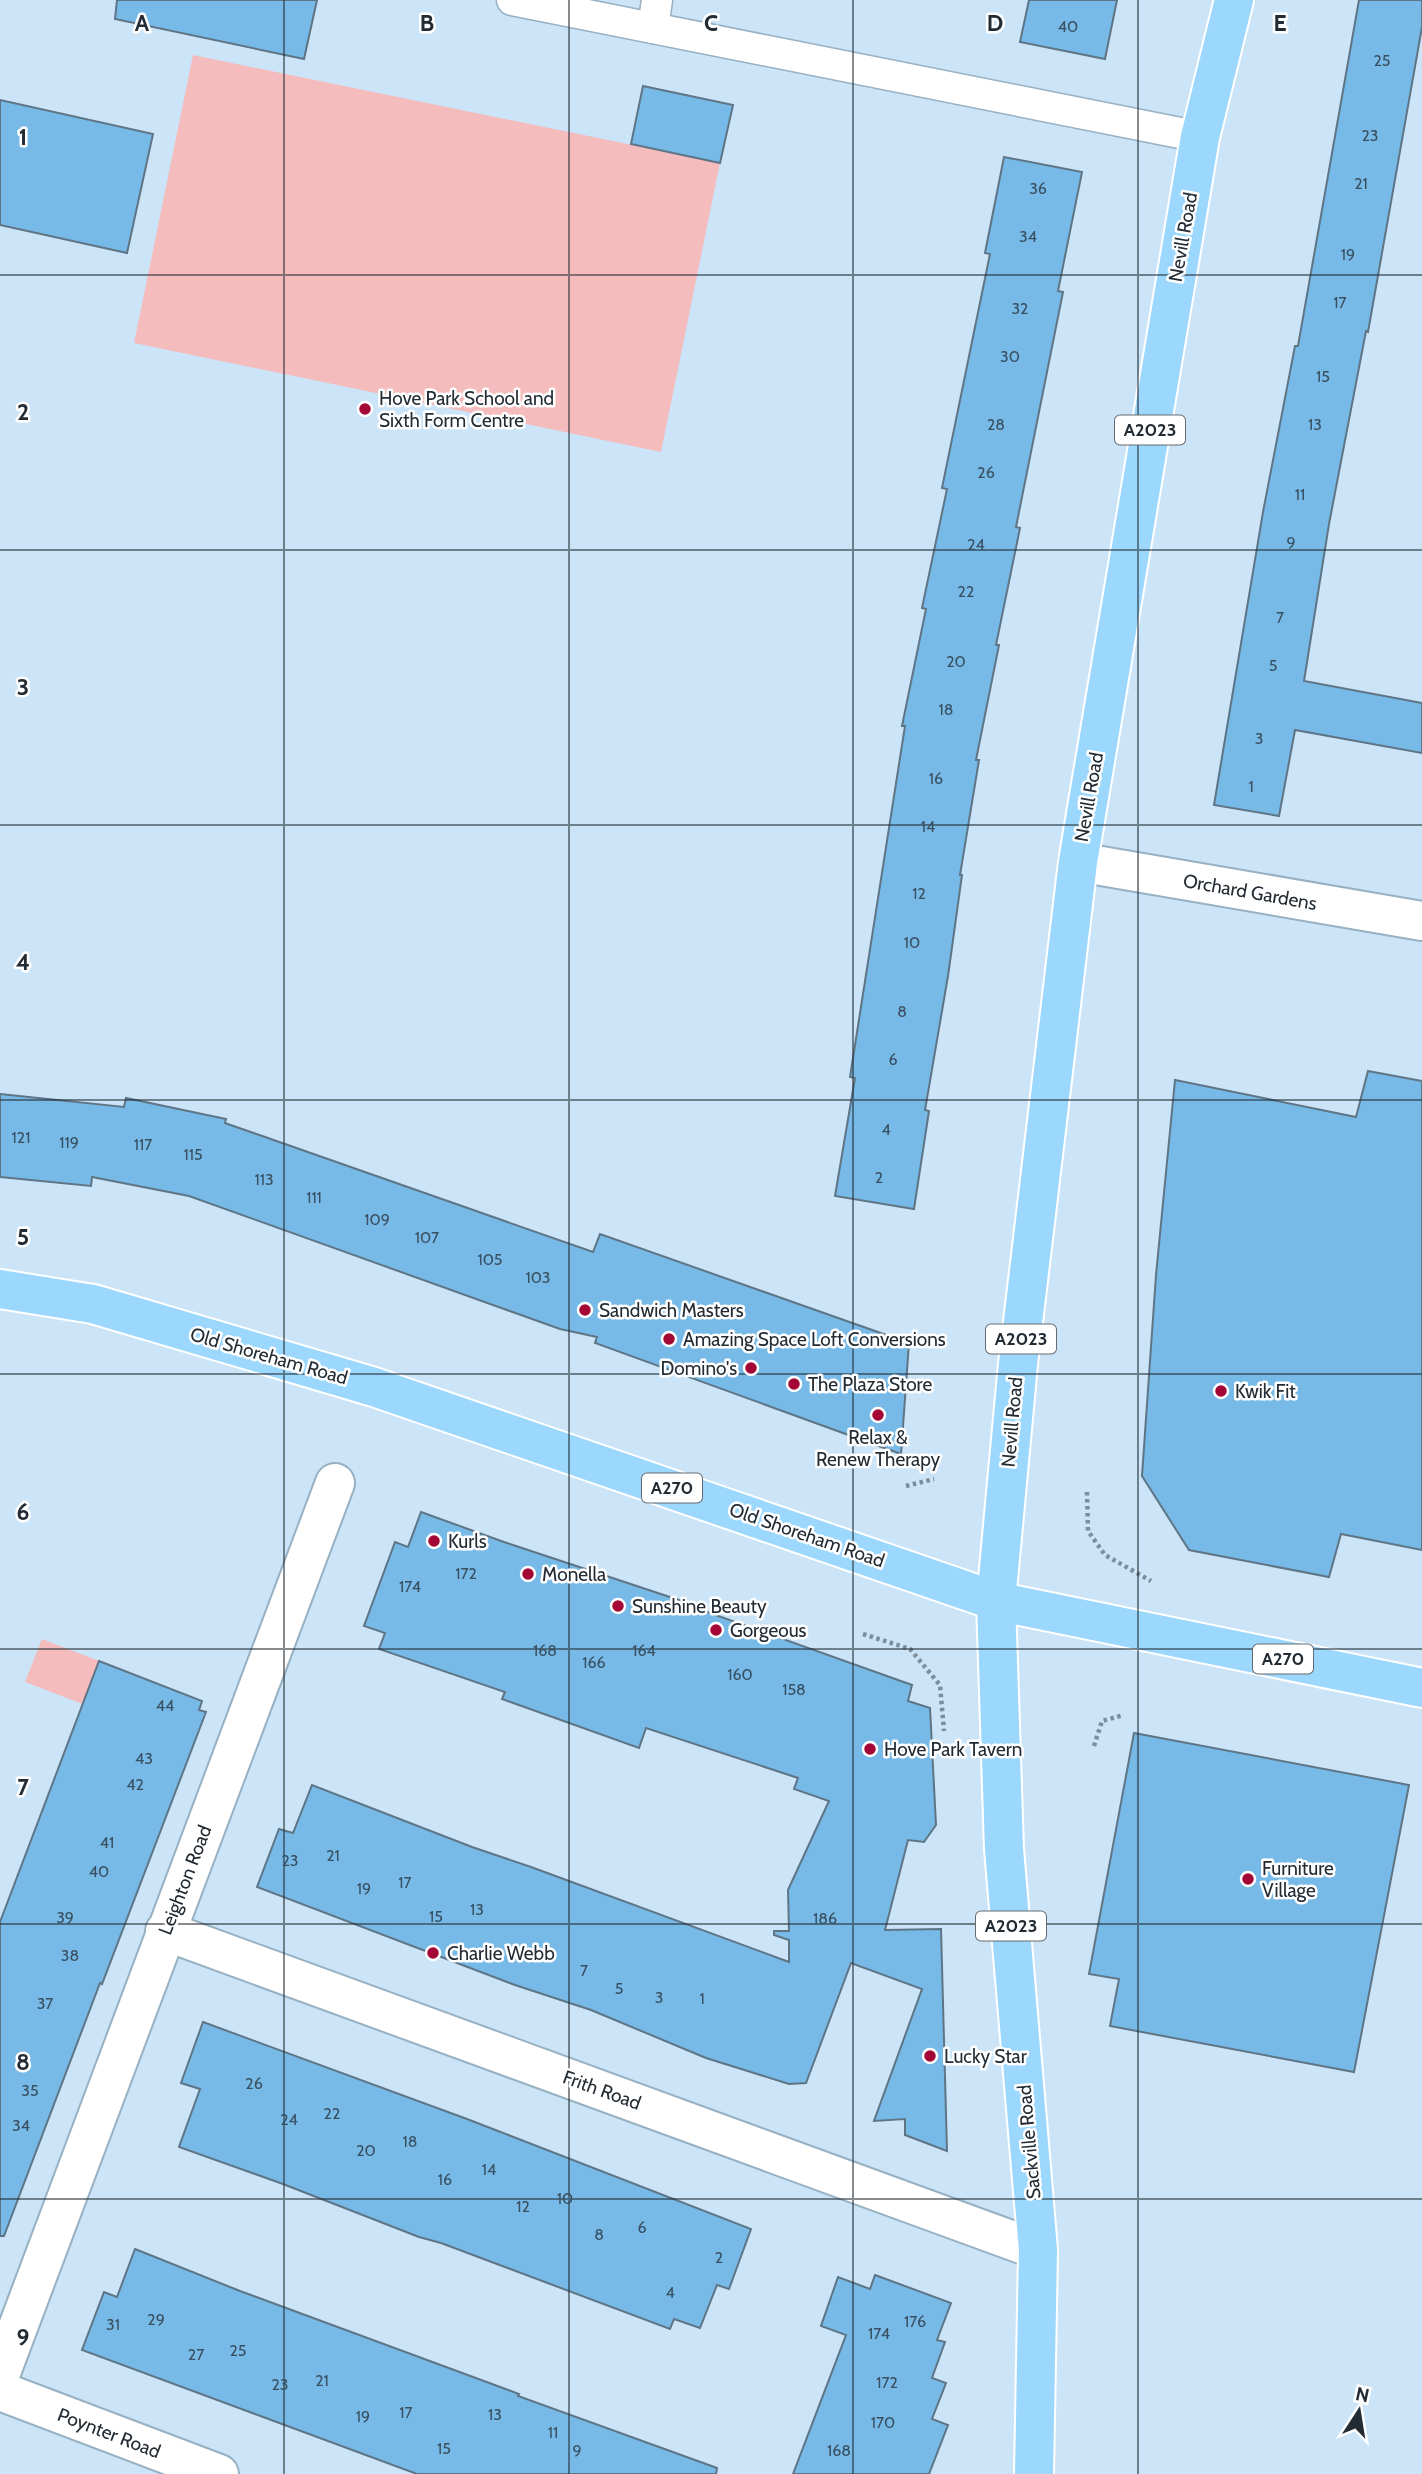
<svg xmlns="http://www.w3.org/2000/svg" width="1422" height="2474" viewBox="0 0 1422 2474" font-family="Cabin,sans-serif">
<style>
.green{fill:#f5bcbe}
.building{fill:#78bae7;stroke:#5e7586;stroke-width:2}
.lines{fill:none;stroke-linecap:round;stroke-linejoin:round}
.service-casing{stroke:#97b0c2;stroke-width:33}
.minor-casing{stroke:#97b0c2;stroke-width:42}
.primary-casing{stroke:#fff;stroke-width:42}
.path{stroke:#7c8d9b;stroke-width:4.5;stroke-dasharray:3.5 3.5;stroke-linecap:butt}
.service{stroke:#fff;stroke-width:30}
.minor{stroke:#fff;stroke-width:38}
.primary{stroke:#9cd7fd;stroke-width:38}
.grid{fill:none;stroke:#232c34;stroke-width:2;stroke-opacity:0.55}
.poi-dot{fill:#a40735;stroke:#fff;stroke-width:2.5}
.labels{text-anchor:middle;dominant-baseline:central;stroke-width:5;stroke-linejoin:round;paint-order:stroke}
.number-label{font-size:16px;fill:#385061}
.shield{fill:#fff;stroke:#656b71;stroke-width:2}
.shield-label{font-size:18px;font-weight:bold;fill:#232c34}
.street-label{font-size:19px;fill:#232c34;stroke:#fff}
.poi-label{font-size:19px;fill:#232c34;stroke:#fff;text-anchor:start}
.grid-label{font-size:23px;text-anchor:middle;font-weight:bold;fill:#232c34;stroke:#fff;stroke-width:5;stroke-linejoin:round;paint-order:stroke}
</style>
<rect width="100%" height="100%" fill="#cbe4f7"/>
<g class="green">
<polygon points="193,55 720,163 661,452 134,343"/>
<polygon points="42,1639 99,1661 91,1684 119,1718 25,1682"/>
</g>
<g class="building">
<polygon points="117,0 317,0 304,59 115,19"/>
<polygon points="1029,0 1117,0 1105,59 1020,42"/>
<polygon points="1359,0 1422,0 1422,27 1368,332 1366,331 1329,524 1304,681 1422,703 1422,753 1295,730 1279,816 1214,805 1263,512 1295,346 1298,346"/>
<polygon points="643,86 733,105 720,163 631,144"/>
<polygon points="0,100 153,134 127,253 0,225"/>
<polygon points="1004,157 1082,172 1058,291 1063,292 1016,527 1020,528 996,645 999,645 976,760 979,760 960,875 962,875 948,976 925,1110 929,1111 914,1209 835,1196 855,1078 850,1077 905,726 902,726 926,609 922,608 947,489 942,488 990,254 985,253"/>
<polygon points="1368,1071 1422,1081 1422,1550 1341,1534 1329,1577 1189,1550 1142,1476 1156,1275 1175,1080 1356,1117"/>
<polygon points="0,1094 124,1107 126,1098 226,1119 225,1123 593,1252 600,1234 909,1343 901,1454 595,1343 597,1337 560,1329 189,1196 92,1177 91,1186 0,1177"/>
<polygon points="421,1512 504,1542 682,1601 682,1603 912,1685 908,1701 930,1708 936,1825 924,1842 908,1840 885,1930 941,1929 947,2151 905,2135 905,2119 874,2121 922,1989 851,1963 806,2083 789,2084 706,2058 591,2010 515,1985 257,1887 279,1829 293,1833 312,1785 472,1847 531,1867 789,1962 789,1940 774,1935 774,1931 789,1931 788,1890 829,1801 794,1789 798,1778 646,1728 639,1748 502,1699 505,1692 379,1649 385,1633 364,1626 395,1542 408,1547"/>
<polygon points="99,1661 202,1701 199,1710 206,1712 102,1984 100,1983 4,2236 0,2236 0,1922"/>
<polygon points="1134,1733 1409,1785 1354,2072 1110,2026 1119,1979 1089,1974"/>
<polygon points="203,2022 467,2119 751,2229 729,2289 717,2285 700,2328 674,2319 670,2329 441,2243 419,2237 283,2184 179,2147 200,2089 181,2083"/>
<polygon points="135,2249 240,2291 519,2394 518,2396 717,2468 716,2474 417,2474 82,2350 104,2292 117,2297"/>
<polygon points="875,2275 951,2303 937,2340 945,2342 932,2378 946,2383 932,2419 948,2425 929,2474 793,2474 846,2335 821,2326 838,2277 870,2289"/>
</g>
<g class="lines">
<g class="service-casing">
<g id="service">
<polyline points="512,0 1200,137"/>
<polyline points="653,28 657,0"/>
</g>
</g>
<g class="minor-casing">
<g id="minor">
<polyline points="1078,862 1422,921"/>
<polyline points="165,1931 1038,2250"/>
<polyline points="0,2375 335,1483"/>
<polyline points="0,2391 219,2474"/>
</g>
</g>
<g class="primary-casing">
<g id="primary">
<polyline points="0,1289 93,1304 374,1387 996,1601 1422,1688"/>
<polyline points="1034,2474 1038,2250 1004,1849 996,1601 1018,1364 1078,862 1200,137 1234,0"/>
</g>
</g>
<g class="path">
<polyline points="906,1486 934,1479"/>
<polyline points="1087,1492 1088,1531 1105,1555 1151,1581"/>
<polyline points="863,1634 910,1649 940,1685 944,1731"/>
<polyline points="1094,1746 1102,1721 1124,1715"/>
</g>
<use href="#service" class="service"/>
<use href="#minor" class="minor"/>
<use href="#primary" class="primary"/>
</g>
<path class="grid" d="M 284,0 L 284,2474M 569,0 L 569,2474M 853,0 L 853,2474M 1138,0 L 1138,2474M 0,275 L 1422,275M 0,550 L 1422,550M 0,825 L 1422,825M 0,1100 L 1422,1100M 0,1374 L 1422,1374M 0,1649 L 1422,1649M 0,1924 L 1422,1924M 0,2199 L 1422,2199"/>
<g class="poi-dot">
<circle cx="365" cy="409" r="7"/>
<circle cx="585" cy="1310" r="7"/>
<circle cx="669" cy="1339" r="7"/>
<circle cx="751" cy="1368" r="7"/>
<circle cx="794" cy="1384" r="7"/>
<circle cx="1221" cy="1391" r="7"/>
<circle cx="878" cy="1415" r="7"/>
<circle cx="434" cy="1541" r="7"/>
<circle cx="528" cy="1574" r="7"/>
<circle cx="618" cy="1606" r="7"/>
<circle cx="716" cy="1630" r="7"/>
<circle cx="870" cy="1749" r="7"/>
<circle cx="1248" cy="1879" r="7"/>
<circle cx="433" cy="1953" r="7"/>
<circle cx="930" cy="2056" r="7"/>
</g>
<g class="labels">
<g class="number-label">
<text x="1068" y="26">40</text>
<text x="1382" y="60">25</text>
<text x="1370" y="135">23</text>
<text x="1361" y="183">21</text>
<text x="1038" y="188">36</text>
<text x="1028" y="236">34</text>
<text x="1348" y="254">19</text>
<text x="1340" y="302">17</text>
<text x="1020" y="308">32</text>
<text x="1010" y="356">30</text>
<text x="1323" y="376">15</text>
<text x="996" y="424">28</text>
<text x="1315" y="424">13</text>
<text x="986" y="472">26</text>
<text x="1300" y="494">11</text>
<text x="1291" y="542">9</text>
<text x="976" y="544">24</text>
<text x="966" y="591">22</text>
<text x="1280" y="617">7</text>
<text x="956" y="661">20</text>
<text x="1273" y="665">5</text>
<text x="946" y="709">18</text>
<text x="1259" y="738">3</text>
<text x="936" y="778">16</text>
<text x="1251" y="786">1</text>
<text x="928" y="826">14</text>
<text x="919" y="893">12</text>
<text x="912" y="942">10</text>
<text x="902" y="1011">8</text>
<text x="893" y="1059">6</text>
<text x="886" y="1129">4</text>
<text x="21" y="1137">121</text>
<text x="69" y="1142">119</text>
<text x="143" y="1144">117</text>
<text x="193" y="1154">115</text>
<text x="879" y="1177">2</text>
<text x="264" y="1179">113</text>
<text x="314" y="1197">111</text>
<text x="377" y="1219">109</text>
<text x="427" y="1237">107</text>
<text x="490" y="1259">105</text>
<text x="538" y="1277">103</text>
<text x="466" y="1573">172</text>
<text x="410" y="1586">174</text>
<text x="545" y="1650">168</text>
<text x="644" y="1650">164</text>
<text x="594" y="1662">166</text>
<text x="740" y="1674">160</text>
<text x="794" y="1689">158</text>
<text x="165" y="1705">44</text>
<text x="144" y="1758">43</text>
<text x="135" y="1784">42</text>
<text x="107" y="1842">41</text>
<text x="333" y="1855">21</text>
<text x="290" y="1860">23</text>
<text x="99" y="1871">40</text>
<text x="405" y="1882">17</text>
<text x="364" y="1888">19</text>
<text x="477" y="1909">13</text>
<text x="436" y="1916">15</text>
<text x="65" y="1917">39</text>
<text x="825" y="1918">186</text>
<text x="70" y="1955">38</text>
<text x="584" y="1970">7</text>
<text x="619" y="1988">5</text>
<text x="659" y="1997">3</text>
<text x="702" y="1998">1</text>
<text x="45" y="2003">37</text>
<text x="254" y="2083">26</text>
<text x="30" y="2090">35</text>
<text x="332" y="2113">22</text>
<text x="289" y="2119">24</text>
<text x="21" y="2125">34</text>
<text x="410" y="2141">18</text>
<text x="366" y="2150">20</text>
<text x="489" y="2169">14</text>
<text x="445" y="2179">16</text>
<text x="565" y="2198">10</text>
<text x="523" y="2206">12</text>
<text x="642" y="2227">6</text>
<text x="599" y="2234">8</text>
<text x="719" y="2257">2</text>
<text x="670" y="2292">4</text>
<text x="156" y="2319">29</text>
<text x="915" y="2321">176</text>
<text x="113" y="2324">31</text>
<text x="879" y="2333">174</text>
<text x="238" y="2350">25</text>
<text x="196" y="2354">27</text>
<text x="322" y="2380">21</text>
<text x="887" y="2382">172</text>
<text x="280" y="2384">23</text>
<text x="406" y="2412">17</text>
<text x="495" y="2414">13</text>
<text x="363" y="2416">19</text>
<text x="883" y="2422">170</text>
<text x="553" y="2432">11</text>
<text x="444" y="2448">15</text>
<text x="577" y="2450">9</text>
<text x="839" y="2450">168</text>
</g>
<g class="shield">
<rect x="1115" y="415.5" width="70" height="29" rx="5"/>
<rect x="986" y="1324.5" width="70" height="29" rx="5"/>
<rect x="642" y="1473.5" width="60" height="29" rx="5"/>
<rect x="1253" y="1644.5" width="60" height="29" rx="5"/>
<rect x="976" y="1911.5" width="70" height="29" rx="5"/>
</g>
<g class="shield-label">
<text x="1150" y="430">A2023</text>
<text x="1021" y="1339">A2023</text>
<text x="672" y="1488">A270</text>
<text x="1283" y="1659">A270</text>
<text x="1011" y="1926">A2023</text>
</g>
<g class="street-label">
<text transform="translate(1183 237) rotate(-80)">Nevill Road</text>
<text transform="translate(1089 797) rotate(-80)">Nevill Road</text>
<text transform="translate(1250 892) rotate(10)">Orchard Gardens</text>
<text transform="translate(269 1356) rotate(16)">Old Shoreham Road</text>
<text transform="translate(1012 1422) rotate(-85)">Nevill Road</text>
<text transform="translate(807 1535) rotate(19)">Old Shoreham Road</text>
<text transform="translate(185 1880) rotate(-69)">Leighton Road</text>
<text transform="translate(602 2090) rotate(20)">Frith Road</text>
<text transform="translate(1029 2142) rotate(-95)">Sackville Road</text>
<text transform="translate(109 2433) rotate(21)">Poynter Road</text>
</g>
<g class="poi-label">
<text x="379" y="398">Hove Park School and<tspan x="379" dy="22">Sixth Form Centre</tspan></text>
<text x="599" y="1310">Sandwich Masters</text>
<text x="683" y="1339">Amazing Space Loft Conversions</text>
<text x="737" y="1368" text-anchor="end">Domino's</text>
<text x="808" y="1384">The Plaza Store</text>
<text x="1235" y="1391">Kwik Fit</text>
<text x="878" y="1437" text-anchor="middle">Relax &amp;<tspan x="878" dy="22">Renew Therapy</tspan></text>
<text x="448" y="1541">Kurls</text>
<text x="542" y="1574">Monella</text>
<text x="632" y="1606">Sunshine Beauty</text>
<text x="730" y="1630">Gorgeous</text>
<text x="884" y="1749">Hove Park Tavern</text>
<text x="1262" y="1868">Furniture<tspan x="1262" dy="22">Village</tspan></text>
<text x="447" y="1953">Charlie Webb</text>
<text x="944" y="2056">Lucky Star</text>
</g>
</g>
<g class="grid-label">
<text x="142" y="31">A</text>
<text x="427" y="31">B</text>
<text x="711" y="31">C</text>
<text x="995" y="31">D</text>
<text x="1280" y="31">E</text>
<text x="23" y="145">1</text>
<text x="23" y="420">2</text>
<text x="23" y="695">3</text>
<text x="23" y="970">4</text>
<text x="23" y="1245">5</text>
<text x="23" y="1520">6</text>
<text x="23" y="1795">7</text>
<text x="23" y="2070">8</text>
<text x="23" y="2345">9</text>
</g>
<g transform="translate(1359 2411) rotate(12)" stroke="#ffffff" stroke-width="5" paint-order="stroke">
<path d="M0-5L12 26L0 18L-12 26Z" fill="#232c34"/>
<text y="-10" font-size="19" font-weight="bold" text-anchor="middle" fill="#232c34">N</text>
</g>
</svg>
